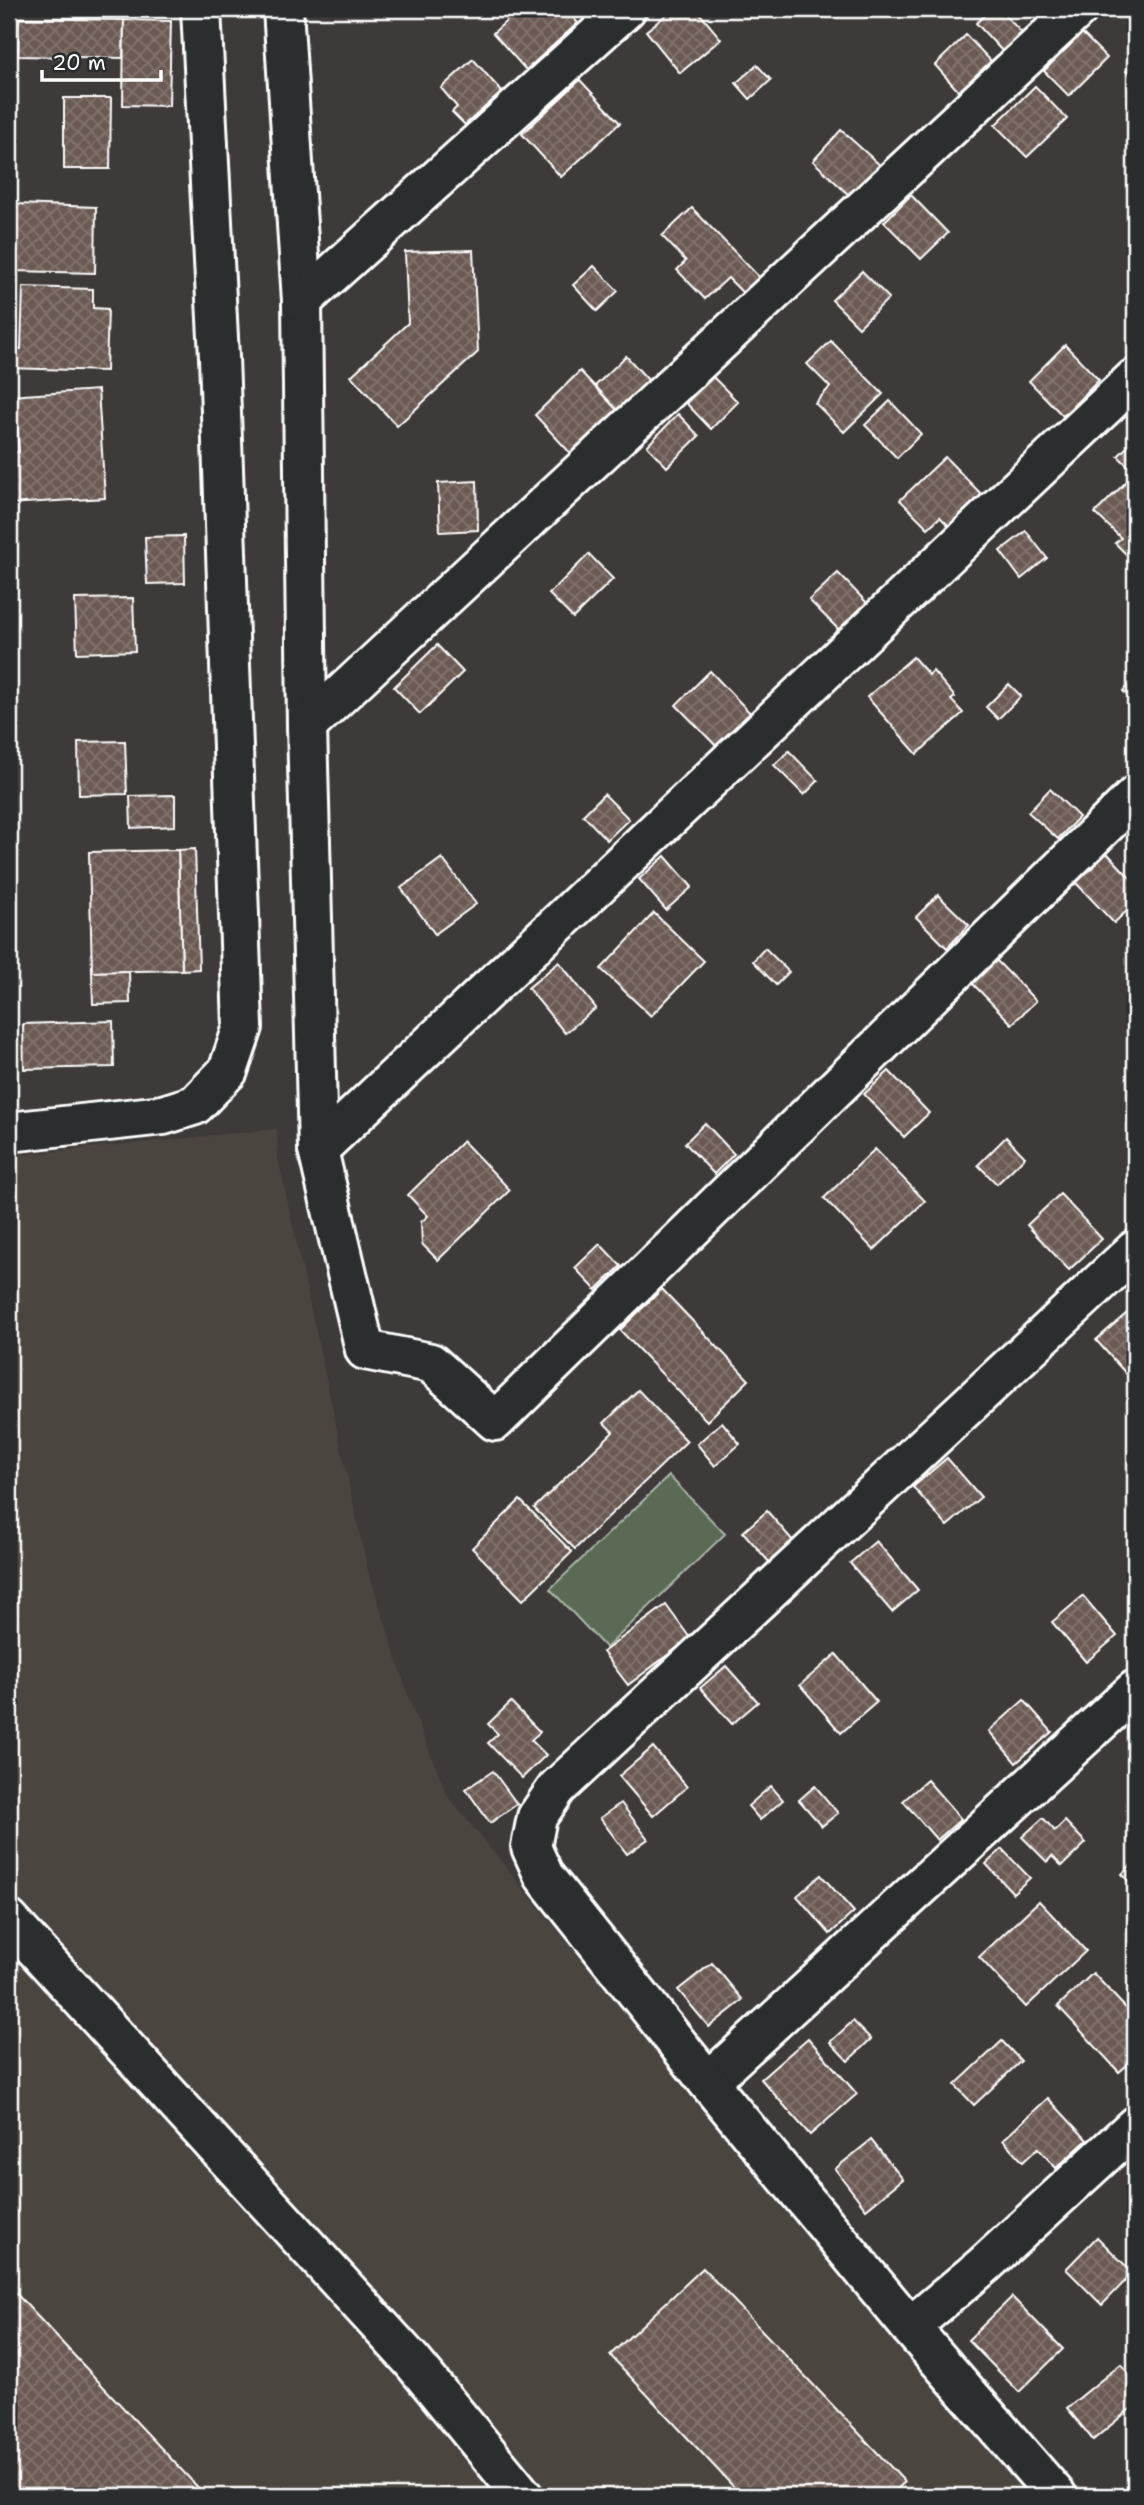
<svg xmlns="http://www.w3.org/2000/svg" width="1144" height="2505" viewBox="0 0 1144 2505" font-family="'Shantell Sans',sans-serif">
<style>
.built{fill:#4c4441}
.pitch{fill:#5a6b55;stroke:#acb5aa;stroke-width:2}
.building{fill:url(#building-cross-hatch);stroke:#fff;stroke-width:2}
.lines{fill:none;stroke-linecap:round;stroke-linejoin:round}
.minor-casing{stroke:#fff;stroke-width:44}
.minor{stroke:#2a2d2e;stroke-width:38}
</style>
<defs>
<pattern id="building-cross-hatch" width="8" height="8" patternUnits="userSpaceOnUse" patternTransform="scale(1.75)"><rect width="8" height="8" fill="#6b5a53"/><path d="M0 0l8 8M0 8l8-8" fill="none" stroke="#81736d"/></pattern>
</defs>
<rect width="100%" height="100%" fill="#3e3a39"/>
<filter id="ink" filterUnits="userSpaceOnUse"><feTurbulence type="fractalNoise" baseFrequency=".0143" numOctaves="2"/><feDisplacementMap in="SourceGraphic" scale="14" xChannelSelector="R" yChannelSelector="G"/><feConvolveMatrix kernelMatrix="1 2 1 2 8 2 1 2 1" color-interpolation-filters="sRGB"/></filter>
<g filter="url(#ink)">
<polygon class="built" points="277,1129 278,1158 367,1567 414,1713 448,1797 898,2345 1032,2496 9,2496 9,1156"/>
<polygon class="pitch" points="669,1476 725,1534 606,1648 550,1589"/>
<g class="building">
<polygon points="520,9 565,9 578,23 526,70 493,33"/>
<polygon points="674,9 696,9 721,39 680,73 646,31"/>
<polygon points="992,9 999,9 1024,35 1004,53 976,23"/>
<polygon points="19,18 124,20 123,58 18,56"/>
<polygon points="124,20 171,21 169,106 123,105"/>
<polygon points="1082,33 1107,58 1069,96 1044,71"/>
<polygon points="966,35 993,63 961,94 935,65"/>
<polygon points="473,59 502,92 465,125 452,112 457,107 441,88"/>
<polygon points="1135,62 1135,81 1126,71"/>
<polygon points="757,65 771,80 750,99 736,83"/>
<polygon points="580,80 620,123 561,177 522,134"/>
<polygon points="1035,86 1067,119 1027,157 995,125"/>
<polygon points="64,98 111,98 110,169 64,169"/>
<polygon points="841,130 881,166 852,198 813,161"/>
<polygon points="911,195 948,233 921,259 884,222"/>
<polygon points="16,204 96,207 95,273 14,271"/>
<polygon points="692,208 762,280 746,296 728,278 705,299 677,270 686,261 662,236"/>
<polygon points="473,250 478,352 397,426 351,376 408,323 405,252"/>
<polygon points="594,266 618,291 597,311 573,285"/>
<polygon points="862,271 889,298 859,327 832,300"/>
<polygon points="23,287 93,289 93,308 108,309 106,371 9,368 9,348 21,349"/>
<polygon points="831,341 883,394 844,432 815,403 830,387 807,364"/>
<polygon points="1065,345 1099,380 1063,416 1029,381"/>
<polygon points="626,356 651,383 620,413 595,386"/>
<polygon points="580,371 620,413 574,457 535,415"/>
<polygon points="713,377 738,402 711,429 686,403"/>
<polygon points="98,390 105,498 9,504 9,452 19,452 17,429 9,430 9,396"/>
<polygon points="890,401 921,434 897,458 865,425"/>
<polygon points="678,414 699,436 667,467 647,446"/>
<polygon points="1135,439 1135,563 1115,543 1121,538 1095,513 1135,473 1118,456"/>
<polygon points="945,457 986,499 954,531 940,517 928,528 900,500"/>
<polygon points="477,481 478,530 440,532 438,483"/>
<polygon points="1026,531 1047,558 1021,579 1000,551"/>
<polygon points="184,536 185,583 147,584 145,537"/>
<polygon points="589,554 613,579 573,618 549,594"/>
<polygon points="838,573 870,606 842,633 809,600"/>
<polygon points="133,598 135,651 77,653 75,599"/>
<polygon points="437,645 463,672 420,714 394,687"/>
<polygon points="913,657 929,675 933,671 955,697 951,700 963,713 917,754 867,697"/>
<polygon points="710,671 754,717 720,750 676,705"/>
<polygon points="1135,678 1135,703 1123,691"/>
<polygon points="1009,684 1021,696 998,719 986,707"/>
<polygon points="125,741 127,794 79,795 78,742"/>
<polygon points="789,751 818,781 804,795 774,765"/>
<polygon points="1050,789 1079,817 1058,839 1028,812"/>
<polygon points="604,794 629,819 607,840 583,815"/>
<polygon points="175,795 175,826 131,828 130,796"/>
<polygon points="195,849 199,969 182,970 178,850"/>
<polygon points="178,850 182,970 92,972 89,852"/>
<polygon points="1107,853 1135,883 1135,903 1114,923 1076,883"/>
<polygon points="665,856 692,887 666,910 639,879"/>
<polygon points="442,858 476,904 435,934 401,888"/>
<polygon points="938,895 969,925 947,948 916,917"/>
<polygon points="654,913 704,961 651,1016 601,969"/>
<polygon points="765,948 789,972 776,985 753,961"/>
<polygon points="996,960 1036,1001 1012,1024 972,983"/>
<polygon points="559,962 596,1008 565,1033 528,988"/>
<polygon points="129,971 130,1003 93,1004 92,972"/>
<polygon points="113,1021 114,1067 24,1069 23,1024"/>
<polygon points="889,1071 929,1113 904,1137 864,1094"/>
<polygon points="705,1123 734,1154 714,1174 685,1143"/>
<polygon points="1006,1137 1025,1157 997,1184 978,1165"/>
<polygon points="463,1141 510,1190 438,1260 422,1244 421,1222 428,1216 408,1195"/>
<polygon points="875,1149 925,1201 874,1250 824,1198"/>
<polygon points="1060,1194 1102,1239 1069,1270 1027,1225"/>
<polygon points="600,1244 621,1266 596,1290 575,1268"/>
<polygon points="662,1289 749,1380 707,1421 620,1330"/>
<polygon points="1135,1306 1135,1372 1129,1377 1096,1340"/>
<polygon points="638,1390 687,1441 575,1549 534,1508 613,1432 604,1423"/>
<polygon points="722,1422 740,1444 715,1466 697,1444"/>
<polygon points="947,1458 981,1497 947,1526 913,1487"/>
<polygon points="520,1500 572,1552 523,1600 472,1548"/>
<polygon points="767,1511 794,1542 770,1563 743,1532"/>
<polygon points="876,1541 918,1590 892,1612 850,1563"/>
<polygon points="1083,1596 1117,1636 1086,1662 1052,1622"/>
<polygon points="666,1605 690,1638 628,1685 603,1652"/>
<polygon points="836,1654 877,1702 841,1733 800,1685"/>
<polygon points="726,1666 758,1702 732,1724 700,1688"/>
<polygon points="1024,1700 1052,1732 1016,1763 989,1731"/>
<polygon points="511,1702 540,1732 531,1740 546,1755 522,1778 488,1743 498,1734 488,1724"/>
<polygon points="653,1747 687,1787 653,1816 619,1776"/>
<polygon points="1135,1748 1135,1763 1128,1754"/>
<polygon points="1135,1768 1135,1783 1128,1774"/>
<polygon points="493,1771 517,1804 490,1823 466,1789"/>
<polygon points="927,1780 961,1819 937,1840 903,1801"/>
<polygon points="771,1786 783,1800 760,1820 748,1806"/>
<polygon points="815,1786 838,1813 822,1826 799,1800"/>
<polygon points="621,1803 648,1839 627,1854 600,1818"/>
<polygon points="1043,1818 1055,1831 1065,1821 1086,1843 1062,1866 1052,1856 1047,1862 1022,1837"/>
<polygon points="1002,1849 1030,1878 1013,1893 986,1864"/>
<polygon points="1135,1861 1135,1889 1122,1874"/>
<polygon points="821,1875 854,1912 830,1934 797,1896"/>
<polygon points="1039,1901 1086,1951 1026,2007 979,1957"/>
<polygon points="712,1963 743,2000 709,2027 678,1990"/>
<polygon points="1093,1973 1135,2018 1135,2058 1119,2072 1058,2006"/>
<polygon points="853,2021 871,2039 848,2061 830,2042"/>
<polygon points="808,2038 857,2094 810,2135 761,2079"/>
<polygon points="1002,2041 1021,2061 974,2105 955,2085"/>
<polygon points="1048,2098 1087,2140 1056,2168 1038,2148 1023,2162 1003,2140"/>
<polygon points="871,2140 903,2179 866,2209 835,2169"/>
<polygon points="1097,2237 1133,2273 1102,2305 1066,2269"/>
<polygon points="703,2268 905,2482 889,2496 742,2496 610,2355"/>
<polygon points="9,2286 206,2496 9,2496"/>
<polygon points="1012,2297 1063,2349 1019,2392 968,2340"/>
<polygon points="1121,2364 1135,2382 1135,2405 1093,2440 1067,2408"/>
</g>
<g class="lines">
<g class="minor-casing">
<g id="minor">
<polyline points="283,9 302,301 307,726 318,1150 365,1350 431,1363 495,1421 1135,796"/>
<polyline points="302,301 626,9"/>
<polyline points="307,726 1078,9"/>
<polyline points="9,1132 163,1115 195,1105 228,1071 243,1027 219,357 201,9"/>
<polyline points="318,1150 1135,378"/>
<polyline points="9,1920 412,2361 523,2496"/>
<polyline points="708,2082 1135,1690"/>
<polyline points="910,2327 984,2265 1135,2126"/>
<polyline points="1057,2496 910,2327 708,2082 544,1876 531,1847 537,1817 557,1788 1135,1250"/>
</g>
</g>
<use href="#minor" class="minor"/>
</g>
</g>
<rect width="1144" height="2505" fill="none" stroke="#2a2d2e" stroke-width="35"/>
<rect x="18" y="18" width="1109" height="2470" fill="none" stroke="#fff" stroke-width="2.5" filter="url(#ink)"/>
<path d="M42 70v10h119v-10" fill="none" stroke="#ffffff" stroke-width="3.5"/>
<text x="52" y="70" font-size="21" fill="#ffffff" stroke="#2a2d2e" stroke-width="5" paint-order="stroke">20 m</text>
</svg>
